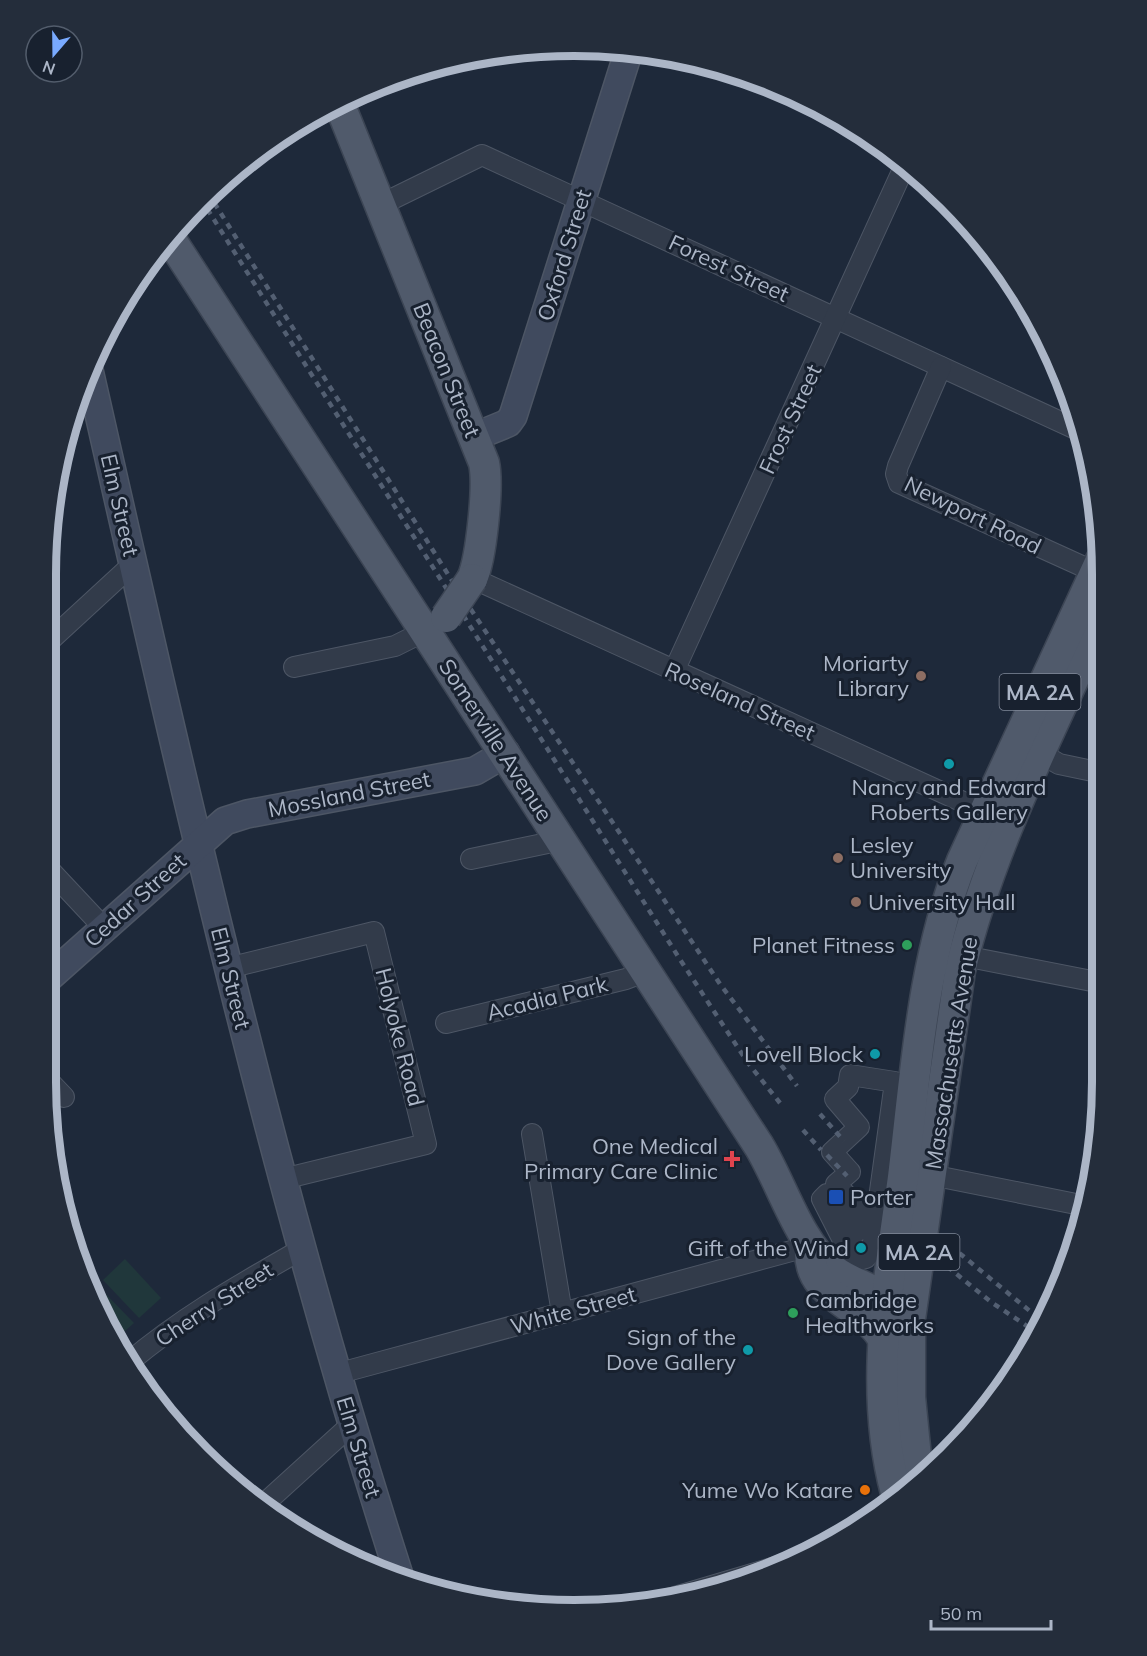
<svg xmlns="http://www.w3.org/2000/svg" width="1147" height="1656" viewBox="0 0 1147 1656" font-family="Mulish,sans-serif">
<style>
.green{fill:#20373b}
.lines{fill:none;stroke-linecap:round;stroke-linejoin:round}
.street-casing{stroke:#4d5665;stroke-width:22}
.secondary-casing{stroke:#4d5665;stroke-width:30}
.primary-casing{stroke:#3c4554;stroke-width:33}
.street{stroke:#323b4a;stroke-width:20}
.secondary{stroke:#404a5e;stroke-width:27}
.primary{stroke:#505a6b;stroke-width:30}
.rail{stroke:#535f72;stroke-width:4.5;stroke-dasharray:6 6;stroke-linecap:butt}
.primary-bridge-casing{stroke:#3c4554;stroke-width:33;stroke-linecap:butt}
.primary-bridge{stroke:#505a6b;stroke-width:30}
.education-dot{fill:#8d6e63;stroke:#18212f;stroke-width:2}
.culture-dot{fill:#0f9aa8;stroke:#18212f;stroke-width:2}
.leisure-dot{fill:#2e9e5b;stroke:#18212f;stroke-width:2}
.health-dot{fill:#e0444e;stroke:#18212f;stroke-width:2}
.transit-dot{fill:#1a4fb4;stroke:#18212f;stroke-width:2}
.food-dot{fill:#e8710a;stroke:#18212f;stroke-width:2}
.labels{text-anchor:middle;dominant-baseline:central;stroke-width:6;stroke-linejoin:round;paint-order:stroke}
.shield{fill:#18212f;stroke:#808999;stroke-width:1.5}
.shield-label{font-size:21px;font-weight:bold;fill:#acb6c7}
.street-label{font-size:22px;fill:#acb6c7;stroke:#18212f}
.poi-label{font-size:22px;fill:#acb6c7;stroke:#18212f;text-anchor:end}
.rim{fill:none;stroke:#acb6c7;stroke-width:8}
</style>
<rect width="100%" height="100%" fill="#1e293a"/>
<g class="green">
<polygon points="125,1259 161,1298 139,1318 103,1280"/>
<polygon points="96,1284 134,1323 117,1338 94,1287"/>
</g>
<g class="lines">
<g class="street-casing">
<g id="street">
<polyline points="380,205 482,155 1078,430"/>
<polyline points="941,367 898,466 896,474 899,483 1095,572"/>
<polyline points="472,578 996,817"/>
<polyline points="45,645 133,564"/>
<polyline points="294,667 395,646 425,631"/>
<polyline points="1078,670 1102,675"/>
<polyline points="674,671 905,165"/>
<polyline points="1040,753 1059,764 1102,773"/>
<polyline points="471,859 562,840"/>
<polyline points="45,865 105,929"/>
<polyline points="964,956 1102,983"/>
<polyline points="228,968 374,932 426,1144 283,1179"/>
<polyline points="446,1023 626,979 647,971"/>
<polygon points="850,1075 895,1082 872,1249 866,1258 859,1260 851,1256 822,1199 827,1194 845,1214 840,1219 854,1234 860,1228 860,1210 836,1184 850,1172 832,1152 859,1127 835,1099 848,1087"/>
<polyline points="45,1077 64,1097"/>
<polyline points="532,1134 562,1313"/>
<polyline points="921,1173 1086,1206"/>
<path d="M 128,1363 C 182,1317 241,1284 302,1249"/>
<polyline points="336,1374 810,1246"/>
<polyline points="916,1462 940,1462"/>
<polyline points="264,1504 351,1425"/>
<polyline points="661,1601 779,1566"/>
</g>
</g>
<g class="secondary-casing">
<g id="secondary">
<path d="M 89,370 C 181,776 272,1182 400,1578"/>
<polyline points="474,437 508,423 513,416 629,50"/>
<polyline points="45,981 225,821 247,814 475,771 506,753"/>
</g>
</g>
<g class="primary-casing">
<g id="primary">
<path d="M 339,103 L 484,463 C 489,486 481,559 472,579"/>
<path d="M 171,240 L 759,1146 C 782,1184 798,1241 832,1269 C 859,1291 902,1291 909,1330"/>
<path d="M 810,1252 C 810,1299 863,1303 883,1339"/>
<path d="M 918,1477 L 910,1397 L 910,1319 L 960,971 C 990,846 1050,733 1102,617"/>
<path d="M 896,1493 C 868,1388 889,1282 903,1177 C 916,1070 922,961 962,861 L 1101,560"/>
</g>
</g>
<use href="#street" class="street"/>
<use href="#secondary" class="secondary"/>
<use href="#primary" class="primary"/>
<g class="rail">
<polyline points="208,193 456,587 720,984 797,1086"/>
<polyline points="201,199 681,961 748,1063 780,1103"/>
<polyline points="820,1114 844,1141"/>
<polyline points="803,1130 821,1150"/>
<polyline points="827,1155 847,1176"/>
<polyline points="941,1238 1042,1321"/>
<polyline points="938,1259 991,1302 1036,1332"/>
</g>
<g class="primary-bridge-casing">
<polyline id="primary-bridge" points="446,617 472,579"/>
</g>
<use href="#primary-bridge" class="primary-bridge"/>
</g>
<g class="education-dot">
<circle cx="921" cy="676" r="6"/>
<circle cx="838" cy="858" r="6"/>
<circle cx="856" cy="902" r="6"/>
</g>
<g class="culture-dot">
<circle cx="949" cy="764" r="6"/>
<circle cx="875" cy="1054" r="6"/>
<circle cx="861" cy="1248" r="6"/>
<circle cx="748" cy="1350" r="6"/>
</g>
<g class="leisure-dot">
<circle cx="907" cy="945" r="6"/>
<circle cx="793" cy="1313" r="6"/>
</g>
<path class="health-dot" d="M729 1150h6v6h6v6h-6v6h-6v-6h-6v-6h6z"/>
<rect class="transit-dot" x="828" y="1189" width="16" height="16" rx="3"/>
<circle class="food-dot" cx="865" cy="1490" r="6"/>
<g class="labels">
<g class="shield">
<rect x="999.5" y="674" width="81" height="36" rx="4.5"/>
<rect x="878.5" y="1234" width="81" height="36" rx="4.5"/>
</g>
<g class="shield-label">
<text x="1040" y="692">MA 2A</text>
<text x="919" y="1252">MA 2A</text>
</g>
<g class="street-label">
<text transform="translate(564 255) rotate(-73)">Oxford Street</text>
<text transform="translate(729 268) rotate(25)">Forest Street</text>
<text transform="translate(447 370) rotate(68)">Beacon Street</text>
<text transform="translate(790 419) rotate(-65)">Frost Street</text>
<text transform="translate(120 505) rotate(77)">Elm Street</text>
<text transform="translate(973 515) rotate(26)">Newport Road</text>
<text transform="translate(740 701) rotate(24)">Roseland Street</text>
<text transform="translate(496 740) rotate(57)">Somerville Avenue</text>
<text transform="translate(349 794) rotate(-11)">Mossland Street</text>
<text transform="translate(135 900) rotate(-42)">Cedar Street</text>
<text transform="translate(231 978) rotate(76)">Elm Street</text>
<text transform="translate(547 998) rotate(-14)">Acadia Park</text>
<text transform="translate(400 1037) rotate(76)">Holyoke Road</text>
<text transform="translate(951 1053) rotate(-81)">Massachusetts Avenue</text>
<text transform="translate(214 1304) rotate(-33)">Cherry Street</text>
<text transform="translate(573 1310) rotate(-15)">White Street</text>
<text transform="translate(359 1447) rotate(73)">Elm Street</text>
</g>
<g class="poi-label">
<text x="909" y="663">Moriarty<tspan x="909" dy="25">Library</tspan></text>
<text x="949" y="787" text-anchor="middle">Nancy and Edward<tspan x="949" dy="25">Roberts Gallery</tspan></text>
<text x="850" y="845" text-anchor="start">Lesley<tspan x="850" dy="25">University</tspan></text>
<text x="868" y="902" text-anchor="start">University Hall</text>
<text x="895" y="945">Planet Fitness</text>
<text x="863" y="1054">Lovell Block</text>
<text x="718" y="1146">One Medical<tspan x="718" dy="25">Primary Care Clinic</tspan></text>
<text x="850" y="1197" text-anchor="start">Porter</text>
<text x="849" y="1248">Gift of the Wind</text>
<text x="805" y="1300" text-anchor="start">Cambridge<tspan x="805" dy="25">Healthworks</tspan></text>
<text x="736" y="1337">Sign of the<tspan x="736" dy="25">Dove Gallery</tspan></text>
<text x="853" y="1490">Yume Wo Katare</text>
</g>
</g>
<path d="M0 0H1147V1656H0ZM574 56H574A518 518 0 0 1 1092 574V1082A518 518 0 0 1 574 1600H574A518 518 0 0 1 56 1082V574A518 518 0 0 1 574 56Z" fill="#242d3b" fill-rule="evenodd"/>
<path class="rim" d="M574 56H574A518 518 0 0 1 1092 574V1082A518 518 0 0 1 574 1600H574A518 518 0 0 1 56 1082V574A518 518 0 0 1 574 56Z"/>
<g transform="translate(54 54) rotate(200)"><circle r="28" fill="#18212f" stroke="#535d6c" stroke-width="1.5"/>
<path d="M0-4.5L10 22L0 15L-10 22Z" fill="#79aaff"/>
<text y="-9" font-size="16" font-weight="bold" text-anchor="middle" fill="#acb6c7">N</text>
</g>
<path d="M931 1620v9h120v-9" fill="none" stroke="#acb6c7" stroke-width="3"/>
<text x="940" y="1620" font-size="18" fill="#acb6c7" stroke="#18212f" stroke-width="4.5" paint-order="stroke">50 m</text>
</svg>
